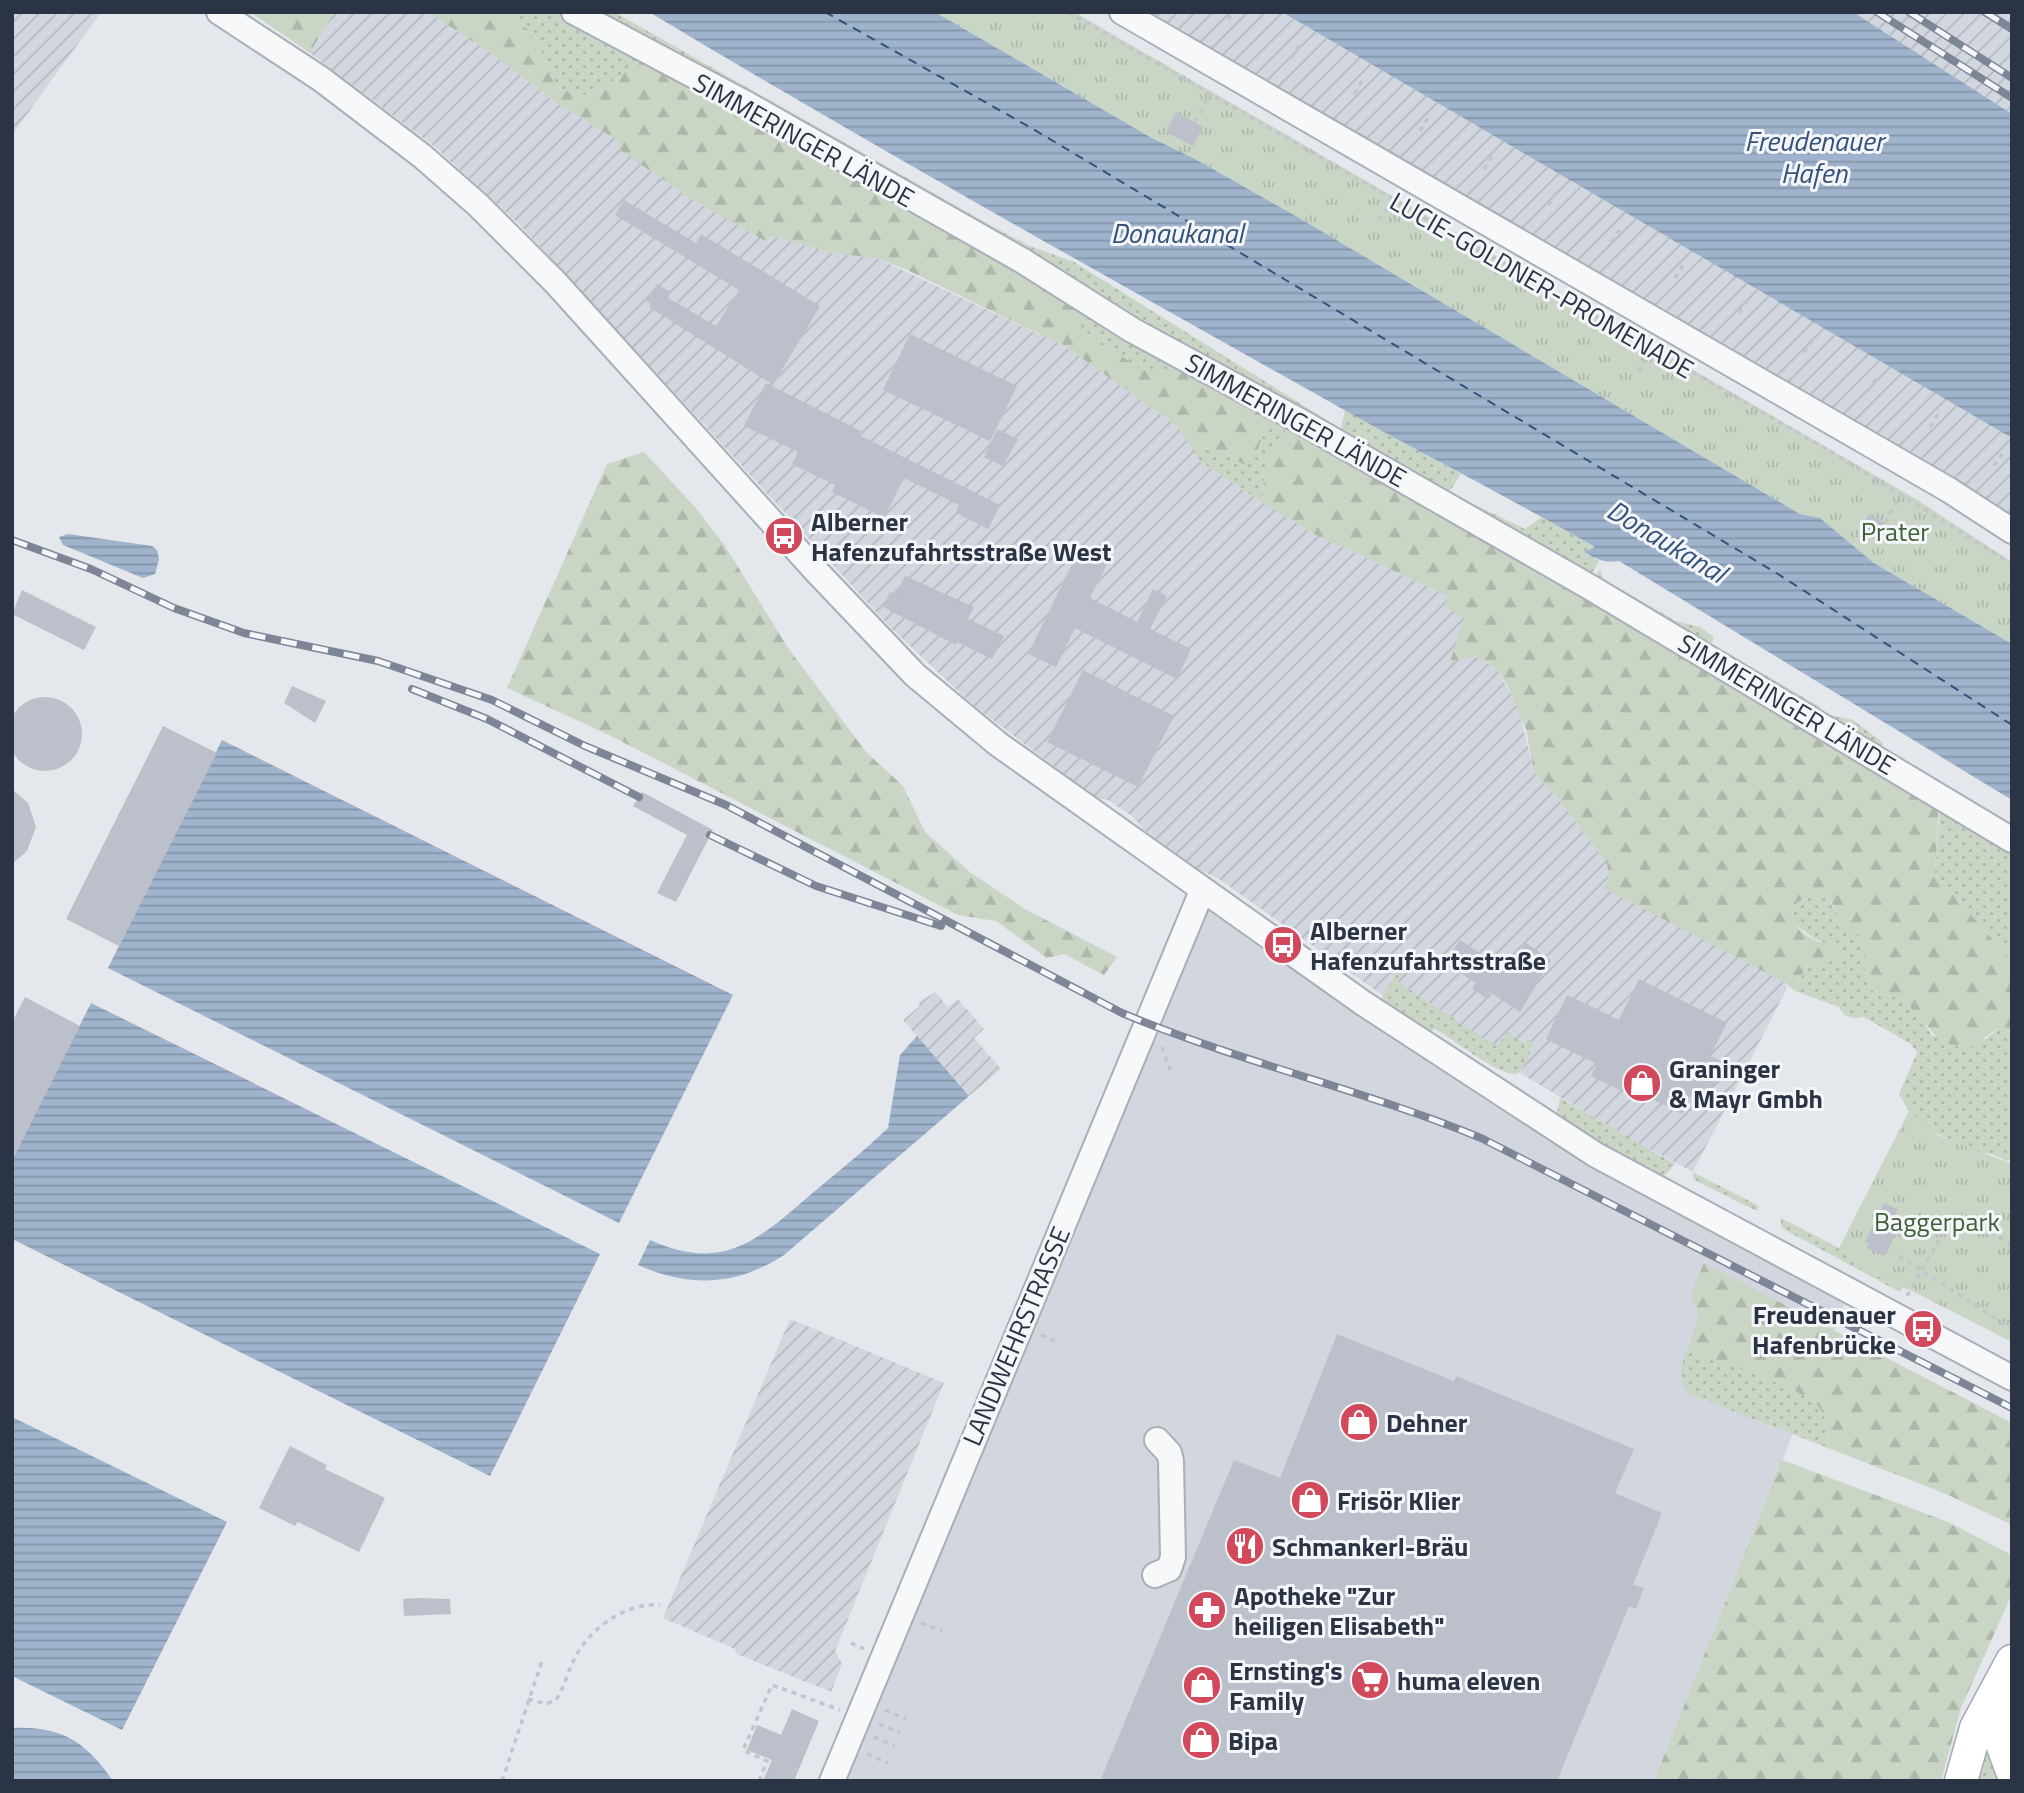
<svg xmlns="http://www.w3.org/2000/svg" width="2024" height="1793" viewBox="0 0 2024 1793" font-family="'Titillium Web',sans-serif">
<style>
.built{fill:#d2d6de}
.industrial{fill:url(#industrial-furrows)}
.grass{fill:url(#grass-dots)}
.forest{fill:url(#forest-firs)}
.park{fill:url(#park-tufts)}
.water{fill:url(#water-rules)}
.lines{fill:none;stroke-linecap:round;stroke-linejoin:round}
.ferry{stroke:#34527a;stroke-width:2;stroke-dasharray:9 7;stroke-linecap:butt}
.building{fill:#bbc0ca}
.minor-casing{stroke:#a9aeb7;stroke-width:28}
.major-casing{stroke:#a3abb8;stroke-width:35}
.path{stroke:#c2c5cb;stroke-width:3.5;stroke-dasharray:5 5;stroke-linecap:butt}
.minor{stroke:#f7f8fa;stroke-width:24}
.major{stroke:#fff;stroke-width:32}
.rail-casing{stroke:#7d8696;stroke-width:8}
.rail{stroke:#f4f6f9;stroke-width:5;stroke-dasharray:16;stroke-linecap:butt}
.labels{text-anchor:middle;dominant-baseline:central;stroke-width:6;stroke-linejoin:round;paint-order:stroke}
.street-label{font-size:26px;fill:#2b3445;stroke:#f4f6f9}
.poi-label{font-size:26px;font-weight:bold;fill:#2b3445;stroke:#f4f6f9;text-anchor:start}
.park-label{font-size:26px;fill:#3f6138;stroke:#f4f6f9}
.water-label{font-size:28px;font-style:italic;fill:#34527a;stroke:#f4f6f9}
</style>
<defs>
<pattern id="industrial-furrows" width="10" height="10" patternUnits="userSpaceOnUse" patternTransform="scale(1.75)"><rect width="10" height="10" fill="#d2d6de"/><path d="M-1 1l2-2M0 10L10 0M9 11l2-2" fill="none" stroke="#b4b8c0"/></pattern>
<pattern id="grass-dots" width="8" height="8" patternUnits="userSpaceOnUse" patternTransform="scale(1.75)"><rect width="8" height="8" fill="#c9d6c5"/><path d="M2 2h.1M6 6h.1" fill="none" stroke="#adb8ab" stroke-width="1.8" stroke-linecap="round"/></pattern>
<pattern id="forest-firs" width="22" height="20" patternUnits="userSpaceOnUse" patternTransform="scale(1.75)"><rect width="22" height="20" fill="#c9d6c5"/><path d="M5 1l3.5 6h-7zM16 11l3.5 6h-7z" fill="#adb8ab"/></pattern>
<pattern id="park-tufts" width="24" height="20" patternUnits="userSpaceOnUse" patternTransform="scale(1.75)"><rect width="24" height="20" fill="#c9d6c5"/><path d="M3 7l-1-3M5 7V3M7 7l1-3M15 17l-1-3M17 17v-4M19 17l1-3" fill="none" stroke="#adb8ab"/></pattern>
<pattern id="water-rules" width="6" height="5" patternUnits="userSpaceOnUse" patternTransform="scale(1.75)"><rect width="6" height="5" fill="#9fb4cc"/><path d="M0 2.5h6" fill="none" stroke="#8293a7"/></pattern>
</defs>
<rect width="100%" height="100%" fill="#e4e7ec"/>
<polygon class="built" points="1202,891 1363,1003 1850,1291 1654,1781 832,1781"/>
<g class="industrial">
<polygon points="12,12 101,12 12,135"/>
<polygon points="334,12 427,12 491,53 555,102 621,142 618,148 691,199 768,241 770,236 829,252 879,259 1066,347 1177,426 1200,461 1248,493 1314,534 1448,596 1465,618 1451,661 1474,656 1496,668 1518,706 1534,773 1558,798 1607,864 1609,879 1784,982 1787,988 1693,1172 1627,1137 1520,1073 1534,1042 1489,1063 1382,995 1219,879 1198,869 1144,830 1132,816 1108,800 1096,798 973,705 892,629 520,225 434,146 310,53"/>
<polygon points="1106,12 1282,12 1972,413 2012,438 2012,540"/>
<polygon points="1853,12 2012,12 2012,114"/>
<polygon points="935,992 948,1007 958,999 984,1029 974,1038 1001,1069 969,1096 903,1020 920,1006 918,1003"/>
<polygon points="790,1319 944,1383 835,1651 842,1664 831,1692 737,1654 735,1649 663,1618"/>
</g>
<g class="grass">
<polygon points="505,12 564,12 644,58 592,97 561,90 551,76 535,35"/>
<polygon points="586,12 614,12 990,225 1032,247 1074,262 1341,429 1345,410 1461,474 1449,492 1525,529 1542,517 1596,548 1585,553 1599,561 1587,581"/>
<polygon points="1078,309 1189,364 1158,372 1142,371 1085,332"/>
<polygon points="1273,410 1289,420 1264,468 1263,503 1200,461 1188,443 1225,453 1242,464"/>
<polygon points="1600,569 1603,579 1676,621 1700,627 1714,637 1711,643 1820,707 1821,713 1853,720 1882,742 1884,750 1972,800 1981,810 1592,583"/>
<polygon points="1940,803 2012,845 2012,962 1935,873"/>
<path d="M 1817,894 L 1829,898 C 1835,919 1856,924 1865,942 C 1872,958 1861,970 1873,991 L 1902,999 L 1921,1017 L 1932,1036 L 1986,1039 L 1998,1029 L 2012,1031 L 2012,1158 L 2007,1161 L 1992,1154 L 1977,1152 L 1937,1134 L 1933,1124 L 1923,1124 L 1909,1111 L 1899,1094 L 1917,1053 L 1911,1044 L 1864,1017 L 1853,1018 L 1844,1015 L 1839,1007 L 1795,991 L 1806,966 L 1837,960 L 1822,941 C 1813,940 1810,935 1803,930 C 1776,913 1796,901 1817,894 Z"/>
<path d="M 1404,965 L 1407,966 L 1398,982 L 1497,1047 L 1507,1032 L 1525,1044 L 1527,1040 L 1534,1042 C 1530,1051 1526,1065 1520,1072 C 1509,1084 1449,1037 1436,1028 L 1430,1032 L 1384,1002 L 1382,995 Z"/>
<polygon points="1560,1098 1675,1164 1665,1175 1656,1176 1556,1117"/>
<polygon points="1693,1172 1759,1206 1757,1211 1694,1180"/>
<polygon points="1781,1218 1839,1248 1888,1283 1903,1287 1900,1292 1785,1230 1781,1227"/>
<path d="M 1687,1351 C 1716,1361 1799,1386 1818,1406 C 1828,1417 1828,1435 1828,1448 L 1689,1394 C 1677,1381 1680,1366 1687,1351 Z"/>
<polygon points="1987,1730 2002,1781 1977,1781"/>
</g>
<g class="forest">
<polygon points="250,12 334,12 310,53"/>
<polygon points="427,12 505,12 535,35 551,76 561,90 592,97 644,58 947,227 1078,309 1086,332 1142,370 1159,372 1189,364 1273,410 1252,464 1242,464 1225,453 1188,443 1177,426 1066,347 905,269 879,259 829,252 770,236 767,242 691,199 617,148 620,142 555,102 491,53"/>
<path d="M 1289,420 L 1939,803 L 1935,873 L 2012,962 L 2012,1031 L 1997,1029 L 1969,1048 C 1933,1044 1936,1033 1913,1010 C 1910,1007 1905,1000 1901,999 C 1886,992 1872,998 1866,979 C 1862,967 1867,953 1864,940 L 1839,917 L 1829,898 C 1818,895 1812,895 1802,900 C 1777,911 1799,932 1814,940 C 1821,943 1830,942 1836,947 C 1839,949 1840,953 1843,956 L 1837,960 L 1806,966 L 1795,991 L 1784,982 L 1604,888 L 1609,879 L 1607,864 L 1558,798 L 1534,773 L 1526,729 L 1506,683 L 1496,668 L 1474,656 L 1450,662 L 1464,618 L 1444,606 L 1448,596 L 1314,534 L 1263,503 L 1264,468 Z"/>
<polygon points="644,452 695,507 725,546 788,648 866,752 903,786 925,832 971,873 1025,909 1117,957 1104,975 1064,954 1047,958 996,921 958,915 611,736 507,688 607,464"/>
<path d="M 1704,1263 L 2012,1423 L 2012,1525 L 1946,1494 L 1828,1448 C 1828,1435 1828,1417 1818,1406 C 1799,1386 1716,1361 1687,1351 L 1699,1315 L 1690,1294 Z"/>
<polygon points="1782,1460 1948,1522 2012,1555 2012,1594 1961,1708 1941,1781 1654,1781"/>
</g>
<g class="park">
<polygon points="935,12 1074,12 1916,499 2012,562 2012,644 1874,563 1820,518 1800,514 1294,215 1195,159 1150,137"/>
<polygon points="1909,1111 1923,1124 1933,1124 1937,1135 2012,1164 2012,1342 1910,1290 1888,1283 1839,1248"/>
</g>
<g class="water">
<path d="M 649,12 L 935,12 L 1150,137 L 1195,159 L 1294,215 L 1800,514 L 1820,518 L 1874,563 L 2012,644 L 2012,800 L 1619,561 C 1604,563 1598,560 1584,552 L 1595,547 C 1513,500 1429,457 1346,411 C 1113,280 879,150 649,12 Z"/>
<polygon points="1282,12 1853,12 2012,114 2012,438"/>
<polygon points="68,534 152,546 157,550 159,559 155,574 143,578 63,545 59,537"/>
<polygon points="222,740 733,995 619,1223 108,968"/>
<polygon points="91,1003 600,1254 490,1476 12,1239 12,1160"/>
<path d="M 917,1036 L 969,1096 L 784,1255 C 736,1286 690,1288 638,1265 L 650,1240 C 725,1274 760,1238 815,1191 C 840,1170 865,1150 888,1128 L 900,1055 Z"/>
<polygon points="12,1417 227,1522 122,1730 12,1676"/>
<path d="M 12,1728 C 62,1726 85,1741 113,1781 L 12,1781 Z"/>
</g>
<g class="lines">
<polyline class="ferry" points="825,12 1033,129 1778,574 2012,725"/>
</g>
<g class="building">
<polygon points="1176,112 1203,127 1193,146 1166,132"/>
<polygon points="624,200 696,243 701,234 820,306 773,385 649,307 651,304 646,301 657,284 671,292 668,298 716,326 739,290 615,215"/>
<polygon points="910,334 1017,386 990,441 883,390"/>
<polygon points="766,383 861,431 859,435 1000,505 988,529 956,513 959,505 904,478 884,518 832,492 835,485 792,464 798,452 744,426"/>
<polygon points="997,429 1018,439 1003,466 984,457"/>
<polygon points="1869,514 1885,523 1875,539 1860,530"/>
<polygon points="1081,546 1109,560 1090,598 1137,622 1153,589 1167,596 1150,629 1191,649 1177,679 1075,628 1056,667 1028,654"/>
<polygon points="905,576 974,607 968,619 1004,636 992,659 957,642 956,645 883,607 890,592 896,594"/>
<polygon points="22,590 96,627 84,650 12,614"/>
<polygon points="1083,670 1174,716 1138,787 1047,742"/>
<polygon points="292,686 326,701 315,723 284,703"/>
<circle cx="45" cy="734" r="37"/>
<polygon points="163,726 217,753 119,946 66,919"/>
<polygon points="12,789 28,803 36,827 27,851 12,864"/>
<polygon points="642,792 713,830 676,902 657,893 687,835 633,806"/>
<polygon points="1460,940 1507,971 1526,943 1551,960 1520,1012 1490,992 1486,998 1472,989 1476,983 1445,963"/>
<polygon points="1639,979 1727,1023 1710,1056 1725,1063 1708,1097 1694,1090 1682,1114 1626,1086 1623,1092 1591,1076 1597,1064 1546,1039 1567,995 1619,1020"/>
<polygon points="25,997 80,1026 12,1160 12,1022"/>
<polygon points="1884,1203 1898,1209 1891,1223 1899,1227 1885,1256 1867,1248 1869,1243 1865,1242"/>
<polygon points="1337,1334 1454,1381 1456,1376 1634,1449 1615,1493 1662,1513 1633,1585 1644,1588 1636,1609 1629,1606 1557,1781 1100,1781 1234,1460 1280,1478"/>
<polygon points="290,1446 327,1465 325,1469 385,1498 359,1552 298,1522 295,1526 259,1508"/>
<polygon points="419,1598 450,1599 451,1614 404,1616 403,1599"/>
<polygon points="792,1709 819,1721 794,1781 763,1781 772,1760 747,1750 757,1725 781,1735"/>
</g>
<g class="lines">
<g class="minor-casing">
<g id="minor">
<polyline points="219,12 321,79 422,156 478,205 556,283 817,572 915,675 998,744 1363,1003 1596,1155 2012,1378"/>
<polyline points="574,12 745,103 1023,261 1132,330 1298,420 1588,586 2012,840"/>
<polyline points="1122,12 1949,490 2012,531"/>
<polyline points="1155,1575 1169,1569 1173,1557 1171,1461 1169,1453 1157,1440"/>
<polyline points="832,1781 1202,891"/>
</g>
</g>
<g class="major-casing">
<g id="major">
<polyline points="1996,1693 1996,1728 2012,1771"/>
<polyline points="1961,1781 1976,1728 2012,1661"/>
</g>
</g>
<g class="path">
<polyline points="1068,12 1835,454 2012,564"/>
<polyline points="1228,20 1233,12"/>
<polyline points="1291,58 1302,41"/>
<polyline points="1354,94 1364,78"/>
<polyline points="1195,122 1210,94"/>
<polyline points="1420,131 1430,115"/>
<polyline points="1484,169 1495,152"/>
<polyline points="1548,205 1558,189"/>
<polyline points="1379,220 1394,200"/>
<polyline points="1611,242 1622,226"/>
<polyline points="1675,278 1685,262"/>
<polyline points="1739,313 1749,297"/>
<polyline points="1804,352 1815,336"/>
<polyline points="1639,371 1652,348"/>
<polyline points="1868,391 1879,375"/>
<polyline points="1930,427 1940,411"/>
<polyline points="1994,466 2005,449"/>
<polyline points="1885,523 1901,494"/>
<polyline points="1162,1047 1171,1072"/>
<polyline points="1899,1256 2012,1329"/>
<polyline points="1907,1296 1950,1221 1970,1220 2012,1245"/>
<polyline points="1041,1335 1060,1343"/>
<polyline points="921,1623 942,1631"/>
<polyline points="851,1643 864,1649"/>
<path d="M 528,1699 L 546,1704 L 556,1700 C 565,1686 568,1670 576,1656 C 591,1627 628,1602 660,1605"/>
<polyline points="885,1710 906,1719"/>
<polyline points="879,1724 900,1733"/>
<polyline points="874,1737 895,1746"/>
<polyline points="867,1754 888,1763"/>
<polyline points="502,1781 542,1661"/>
<polyline points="759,1781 767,1761 743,1750 772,1685 840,1710"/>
</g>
<use href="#minor" class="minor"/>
<use href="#major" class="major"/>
<g class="rail-casing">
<g id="rail">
<polyline points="1877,12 2012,98"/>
<polyline points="1909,12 2012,78"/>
<polyline points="1985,12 2012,29"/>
<path d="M 12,540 L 91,569 L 174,608 L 244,633 L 378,661 L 492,700 L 585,746 L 726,805 L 1122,1013 C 1239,1062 1364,1090 1481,1138 L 2012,1408"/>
<polyline points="412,689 487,719 639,797"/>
<polyline points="710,835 816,886 941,926"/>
</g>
</g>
<use href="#rail" class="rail"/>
</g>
<defs>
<g id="bus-disc" transform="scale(2.0125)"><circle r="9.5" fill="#d1495b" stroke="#f4f6f9"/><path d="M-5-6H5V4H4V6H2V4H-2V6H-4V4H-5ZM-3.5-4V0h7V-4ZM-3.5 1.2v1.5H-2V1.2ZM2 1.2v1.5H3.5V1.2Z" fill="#fff"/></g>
<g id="shop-disc" transform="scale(2.0125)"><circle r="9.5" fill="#d1495b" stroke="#f4f6f9"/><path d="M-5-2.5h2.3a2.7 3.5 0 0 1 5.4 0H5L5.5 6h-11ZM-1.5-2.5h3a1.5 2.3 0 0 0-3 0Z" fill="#fff"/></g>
<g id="restaurant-disc" transform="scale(2.0125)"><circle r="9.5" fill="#d1495b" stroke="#f4f6f9"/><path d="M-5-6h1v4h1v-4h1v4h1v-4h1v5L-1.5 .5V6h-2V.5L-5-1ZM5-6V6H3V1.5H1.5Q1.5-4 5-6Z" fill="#fff"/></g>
<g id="pharmacy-disc" transform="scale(2.0125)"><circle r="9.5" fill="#d1495b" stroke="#f4f6f9"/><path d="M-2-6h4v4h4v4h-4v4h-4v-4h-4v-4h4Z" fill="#fff"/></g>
<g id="supermarket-disc" transform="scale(2.0125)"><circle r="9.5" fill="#d1495b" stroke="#f4f6f9"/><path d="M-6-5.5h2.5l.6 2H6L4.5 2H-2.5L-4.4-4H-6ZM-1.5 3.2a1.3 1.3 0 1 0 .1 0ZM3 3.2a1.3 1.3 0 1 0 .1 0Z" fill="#fff"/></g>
</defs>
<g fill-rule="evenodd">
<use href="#bus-disc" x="784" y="536"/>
<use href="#bus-disc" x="1283" y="945"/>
<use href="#shop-disc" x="1642" y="1083"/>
<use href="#bus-disc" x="1923" y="1329"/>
<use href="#shop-disc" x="1359" y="1422"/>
<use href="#shop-disc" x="1310" y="1500"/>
<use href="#restaurant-disc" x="1245" y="1546"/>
<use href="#pharmacy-disc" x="1207" y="1610"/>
<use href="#supermarket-disc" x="1370" y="1680"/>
<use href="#shop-disc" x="1202" y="1685"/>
<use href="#shop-disc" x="1201" y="1740"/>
</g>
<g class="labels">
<g class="street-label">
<text transform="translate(804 140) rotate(29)">SIMMERINGER LÄNDE</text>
<text transform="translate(1542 285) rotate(30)">LUCIE-GOLDNER-PROMENADE</text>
<text transform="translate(1296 420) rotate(29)">SIMMERINGER LÄNDE</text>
<text transform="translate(1787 704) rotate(31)">SIMMERINGER LÄNDE</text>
<text transform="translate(1016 1336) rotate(-67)">LANDWEHRSTRASSE</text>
</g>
<g class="poi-label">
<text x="811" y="521">Alberner<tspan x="811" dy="30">Hafenzufahrtsstraße West</tspan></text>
<text x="1310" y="930">Alberner<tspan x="1310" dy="30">Hafenzufahrtsstraße</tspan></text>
<text x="1669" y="1068">Graninger<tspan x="1669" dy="30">&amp; Mayr Gmbh</tspan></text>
<text x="1896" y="1314" text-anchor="end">Freudenauer<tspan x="1896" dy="30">Hafenbrücke</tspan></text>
<text x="1386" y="1422">Dehner</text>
<text x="1337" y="1500">Frisör Klier</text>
<text x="1272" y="1546">Schmankerl-Bräu</text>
<text x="1234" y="1595">Apotheke "Zur<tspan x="1234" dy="30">heiligen Elisabeth"</tspan></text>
<text x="1229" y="1670">Ernsting's<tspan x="1229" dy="30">Family</tspan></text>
<text x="1397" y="1680">huma eleven</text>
<text x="1228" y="1740">Bipa</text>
</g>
<g class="park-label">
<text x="1895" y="531">Prater</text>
<text x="1937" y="1221">Baggerpark</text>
</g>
<g class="water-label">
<text x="1814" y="140">Freudenauer<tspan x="1814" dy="32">Hafen</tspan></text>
<text x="1177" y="232">Donaukanal</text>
<text transform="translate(1667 541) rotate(31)">Donaukanal</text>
</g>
</g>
<rect width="2024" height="1793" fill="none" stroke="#2b3445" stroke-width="28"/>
</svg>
